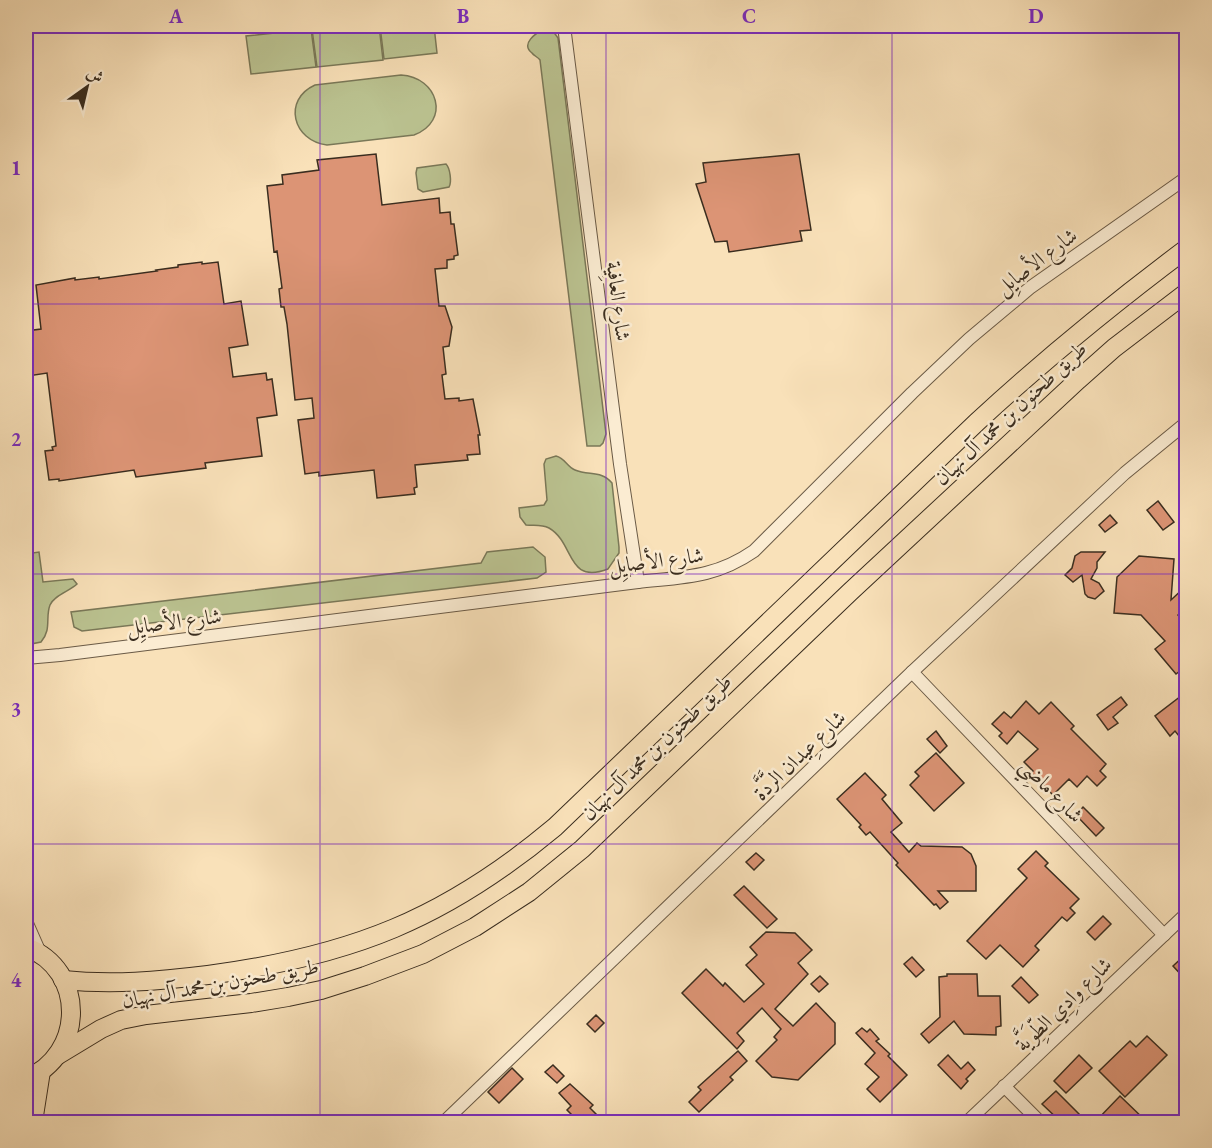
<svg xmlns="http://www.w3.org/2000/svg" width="1212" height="1148" viewBox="0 0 1212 1148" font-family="'EB Garamond',Amiri,serif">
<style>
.green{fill:#bbc391;stroke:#7a7858;stroke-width:1.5}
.building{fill:#dc9475;stroke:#3a2d1f;stroke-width:1.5}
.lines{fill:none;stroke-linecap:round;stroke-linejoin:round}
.minor-casing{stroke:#6a5a46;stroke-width:14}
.primary-casing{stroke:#3a2d1f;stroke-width:20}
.minor{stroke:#fbecd2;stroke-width:12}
.primary{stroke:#f9e1b9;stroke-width:18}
.grid{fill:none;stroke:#7b2cbf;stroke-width:1.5;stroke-opacity:0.55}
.labels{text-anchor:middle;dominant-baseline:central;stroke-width:5;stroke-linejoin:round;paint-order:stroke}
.street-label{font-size:21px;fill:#3a2d1f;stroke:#fbecd2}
.neatline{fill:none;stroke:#7b2cbf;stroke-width:2}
.grid-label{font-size:20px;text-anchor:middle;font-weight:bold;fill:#7b2cbf}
</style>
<rect width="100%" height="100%" fill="#f9e1b9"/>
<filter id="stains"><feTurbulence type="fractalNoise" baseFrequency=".00333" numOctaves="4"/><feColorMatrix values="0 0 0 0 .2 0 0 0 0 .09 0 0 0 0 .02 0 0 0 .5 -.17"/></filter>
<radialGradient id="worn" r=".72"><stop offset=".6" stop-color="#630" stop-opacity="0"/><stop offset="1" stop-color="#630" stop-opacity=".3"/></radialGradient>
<g class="green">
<polygon points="342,26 379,26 383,60 317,67 312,29"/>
<polygon points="380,26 434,26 437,53 384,59"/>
<polygon points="311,29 316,67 251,74 246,36"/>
<path d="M 544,29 L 553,31 L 558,38 L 606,434 L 603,443 L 600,446 L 587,446 L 540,60 C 538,57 534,56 532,53 C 520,44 536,33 544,29 Z"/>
<path d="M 401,75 C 438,77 451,121 414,135 L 327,145 C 293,141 282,100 315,85 Z"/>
<path d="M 446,164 C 450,168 452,182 449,187 L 423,192 L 418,189 L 416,173 L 417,168 Z"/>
<path d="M 556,456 C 565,458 567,467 575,470 C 589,476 601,470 612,483 L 619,547 L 619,553 L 608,569 C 566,585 575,543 549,528 C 541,524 534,526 526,525 L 520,517 L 519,508 L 544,505 L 547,500 L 544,464 L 546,459 Z"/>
<polygon points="533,547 545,557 546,572 537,578 82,631 74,627 71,612 481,563 487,552"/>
<path d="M 39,552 L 43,582 L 73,579 L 77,584 C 70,591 54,595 50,605 C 45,618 52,629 41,642 L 26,645 L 26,554 Z"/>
</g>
<g class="building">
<polygon points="376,154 382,205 439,198 440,213 450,212 451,224 454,224 458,255 454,256 454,259 447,260 447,268 435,269 439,306 445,306 452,327 449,346 443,347 446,374 442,375 445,399 459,398 459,401 473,399 480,435 478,435 480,454 467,455 468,460 415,465 417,487 414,488 415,494 377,498 374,470 319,476 319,472 305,474 298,420 314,418 312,398 295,400 287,324 284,307 281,307 279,289 282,288 277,251 274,252 267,186 283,184 282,175 319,170 317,160"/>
<polygon points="799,154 811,230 800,231 802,241 729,252 727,241 715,242 696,184 706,182 703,163"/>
<polygon points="202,262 202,264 218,262 224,304 241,301 248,345 229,348 233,377 266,373 267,380 272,379 277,415 257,418 262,456 205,463 206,468 136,477 134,470 59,481 59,479 49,480 45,451 53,450 52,447 56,446 47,373 28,376 26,351 26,331 41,329 36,285 75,278 75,280 99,277 99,279 157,271 156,270 178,267 178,265"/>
<polygon points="1158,501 1174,522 1163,530 1147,510"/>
<polygon points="1110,515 1117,523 1105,532 1099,525"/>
<polygon points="1081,552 1105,552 1097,562 1097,568 1091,579 1099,583 1104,591 1095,599 1088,597 1085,594 1082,575 1073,582 1065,575 1072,568 1075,556"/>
<polygon points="1139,556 1174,559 1171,600 1186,586 1186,607 1178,615 1186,625 1186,635 1181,640 1186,645 1186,650 1179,656 1186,666 1176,674 1155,649 1165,641 1141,615 1114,613 1117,577"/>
<polygon points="1181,696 1186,702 1186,730 1179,736 1175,731 1170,736 1155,716"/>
<polygon points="1121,697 1127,705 1113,717 1118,723 1108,730 1097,715"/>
<polygon points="1026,701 1039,714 1051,702 1074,726 1071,729 1106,764 1100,771 1106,777 1097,786 1087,776 1077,787 1069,779 1053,795 1031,773 1033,771 1024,762 1038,749 1018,731 1007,744 999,736 1002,733 992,724 1004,712 1011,718"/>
<polygon points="936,731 947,746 940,753 927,739"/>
<polygon points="936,753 964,783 934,811 910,785 919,776 915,772"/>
<polygon points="865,773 886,795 882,799 902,823 891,832 909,852 917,843 921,846 962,847 971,854 976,866 976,891 938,891 948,902 940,909 936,904 934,905 896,865 898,863 870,832 866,835 859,827 861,825 837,799"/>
<polygon points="1083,807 1104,828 1096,836 1076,815"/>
<polygon points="1036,851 1048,863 1045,866 1079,899 1070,908 1075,913 1067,921 1062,917 1035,946 1039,950 1023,967 1000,945 986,959 967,941 1027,878 1018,869"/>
<polygon points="756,853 764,860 754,870 746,862"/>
<polygon points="744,886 777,919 767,928 734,895"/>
<polygon points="1103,916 1111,924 1095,940 1087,932"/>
<polygon points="766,932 795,933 812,950 798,963 808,974 775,1009 793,1026 816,1003 835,1023 835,1044 798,1080 772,1077 756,1061 777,1040 774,1037 781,1029 762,1008 737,1033 744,1041 737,1049 682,993 706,969 723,986 725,983 744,1002 764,984 746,965 757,955 750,947"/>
<polygon points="1186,954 1186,980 1173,966"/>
<polygon points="912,957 924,970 916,977 904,964"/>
<polygon points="947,974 977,974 978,996 1000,996 1001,1026 996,1027 996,1035 964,1034 954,1021 929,1043 921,1034 940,1017 939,977 947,976"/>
<polygon points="820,976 828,984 819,992 811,984"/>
<polygon points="1021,977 1038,995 1029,1003 1012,986"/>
<polygon points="596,1015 604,1023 595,1032 587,1024"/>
<polygon points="862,1028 867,1032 870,1029 879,1039 876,1041 890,1054 888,1056 907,1075 880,1102 867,1089 879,1077 865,1064 875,1053 856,1033"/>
<polygon points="1147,1036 1167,1055 1125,1097 1099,1071 1130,1041 1136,1047"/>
<polygon points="738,1051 747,1061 730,1077 733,1080 699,1112 689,1102 701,1090 698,1087"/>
<polygon points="948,1055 961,1069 968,1062 975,1070 966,1079 968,1081 961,1089 938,1065"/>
<polygon points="1079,1055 1092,1068 1066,1093 1054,1081"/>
<polygon points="553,1065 564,1076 557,1083 545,1072"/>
<polygon points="512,1068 523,1079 499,1103 488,1092"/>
<polygon points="570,1084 593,1105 590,1108 604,1122 588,1122 582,1116 577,1120 567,1110 571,1106 559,1093"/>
<polygon points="1056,1091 1087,1122 1061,1122 1042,1104"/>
<polygon points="1120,1096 1147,1122 1095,1122"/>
</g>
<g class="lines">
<g class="minor-casing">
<g id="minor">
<polyline points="564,26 620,464 638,582"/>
<path d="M 26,658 L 60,655 L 638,582 C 683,577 715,578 754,551 L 912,393 L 969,339 L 1031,287 L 1186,178"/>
<polyline points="912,672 1164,935"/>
<polyline points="26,921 41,955"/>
<polyline points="1004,1086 1040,1122"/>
<polyline points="444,1122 912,672 1125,473 1186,423"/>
<polyline points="967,1122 1186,914"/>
</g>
</g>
<g class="primary-casing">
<g id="primary">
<path d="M 26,947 C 87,970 85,1055 26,1079"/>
<path d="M 63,980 C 112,985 159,981 208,975 C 351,956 445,919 555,827 L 977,422 C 1044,360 1114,303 1186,249"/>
<polyline points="58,1055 101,1029 121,1020 146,1015 251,1003 288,997 321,990 365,976 423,954 475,927 529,892 582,849 850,592 1078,380 1114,348 1186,293"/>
<polyline points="33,1122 41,1071"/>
</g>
</g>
<use href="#minor" class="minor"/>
<use href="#primary" class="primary"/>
</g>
<path class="grid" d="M 320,26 L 320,1122M 606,26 L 606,1122M 892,26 L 892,1122M 26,304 L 1186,304M 26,574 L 1186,574M 26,844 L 1186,844"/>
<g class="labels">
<g class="street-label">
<text transform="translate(1036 261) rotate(-37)">شارع الأصايِل</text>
<text transform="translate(619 301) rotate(83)">شارع العافِية</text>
<text transform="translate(1010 413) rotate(-43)">طريق طحنون بن محمد آل نهيان</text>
<text transform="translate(656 560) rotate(-7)">شارع الأصايِل</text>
<text transform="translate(174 621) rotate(-7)">شارع الأصايِل</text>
<text transform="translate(656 747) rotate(-44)">طريق طحنون بن محمد آل نهيان</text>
<text transform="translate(799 755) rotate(-44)">شارع عِيدان الرَّدَّة</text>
<text transform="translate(1052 790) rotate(46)">شارع ماضِي</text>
<text transform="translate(220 983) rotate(-10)">طريق طحنون بن محمد آل نهيان</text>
<text transform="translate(1063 1004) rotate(-44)">شارع وادِي الطِّوَيَّة</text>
</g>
</g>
<rect width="1212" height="1148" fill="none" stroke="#f9e1b9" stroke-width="66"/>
<g transform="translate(87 87) rotate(34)" stroke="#fbecd2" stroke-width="4.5" paint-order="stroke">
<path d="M0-4.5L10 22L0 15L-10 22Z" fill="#3a2d1f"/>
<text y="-9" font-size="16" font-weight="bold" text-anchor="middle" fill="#3a2d1f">ش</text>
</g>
<rect x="33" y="33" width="1146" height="1082" class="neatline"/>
<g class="grid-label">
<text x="176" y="23">A</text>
<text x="463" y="23">B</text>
<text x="749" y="23">C</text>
<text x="1036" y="23">D</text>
<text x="16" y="175">1</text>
<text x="16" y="446">2</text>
<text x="16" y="716">3</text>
<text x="16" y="987">4</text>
</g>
<rect width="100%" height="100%" filter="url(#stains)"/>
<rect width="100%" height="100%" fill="url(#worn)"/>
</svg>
